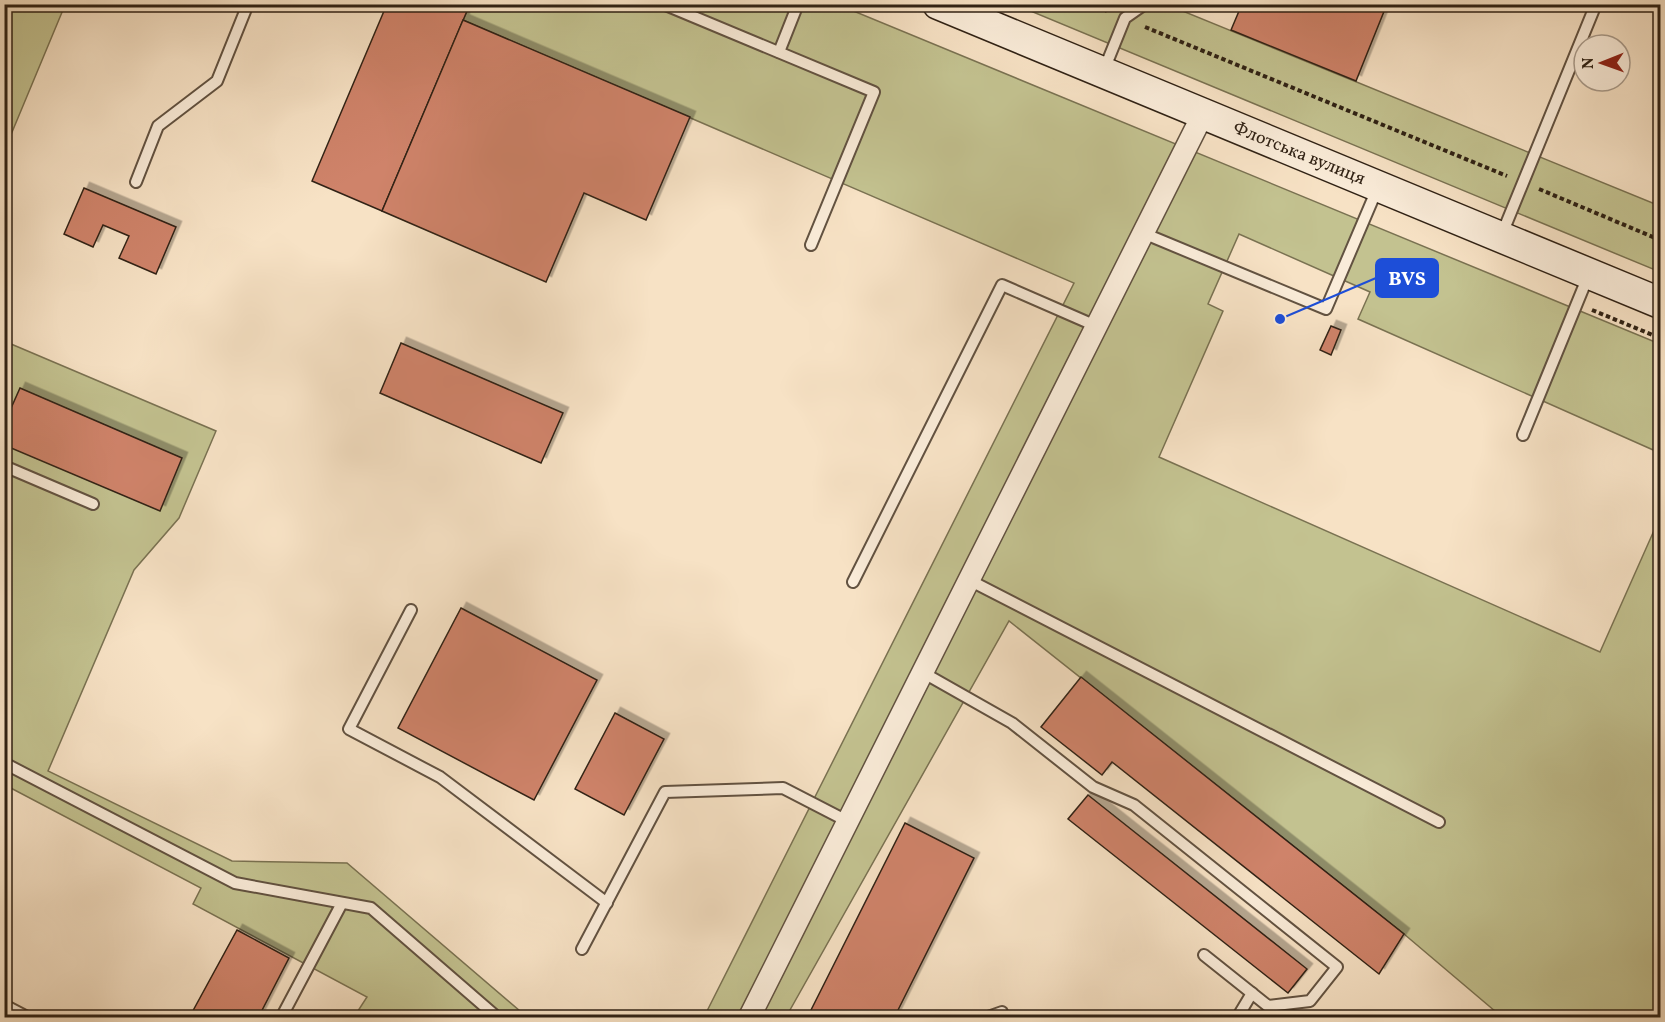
<svg xmlns="http://www.w3.org/2000/svg" width="1665" height="1022" viewBox="0 0 1665 1022" font-family="Vollkorn,serif">
<style>
.green{fill:#c3c290;stroke:#7a7252;stroke-width:1.5}
.building{fill:#cf836a;stroke:#302215;stroke-width:1.5;filter:url(#shadow)}
.lines{fill:none;stroke-linecap:round;stroke-linejoin:round}
.lane-casing{stroke:#625241;stroke-width:14}
.street-casing{stroke:#625241;stroke-width:24}
.secondary-casing{stroke:#302215;stroke-width:33}
.path{stroke:#302215;stroke-width:4;stroke-dasharray:4.5 3;stroke-linecap:butt}
.lane{stroke:#faecd9;stroke-width:10}
.street{stroke:#faecd9;stroke-width:21}
.secondary{stroke:#faecd9;stroke-width:30}
.labels{text-anchor:middle;dominant-baseline:central;stroke-width:4.5;stroke-linejoin:round;paint-order:stroke}
.street-label{font-size:18px;fill:#302215;stroke:#faecd9}
.leader{fill:none;stroke:#1d4ed8;stroke-width:2}
.callout-dot{fill:#1d4ed8;stroke:#faecd9;stroke-width:2}
.callout{fill:#1d4ed8;stroke:#1d4ed8;stroke-width:2}
.callout-label{font-size:20px;text-anchor:middle;font-weight:bold;fill:#fff}
</style>
<defs>
<filter id="shadow"><feDropShadow dx="5.5" dy="-5.5" stdDeviation="0" flood-color="#0004"/></filter>
</defs>
<rect width="100%" height="100%" fill="#f7e2c5"/>
<filter id="stains"><feTurbulence type="fractalNoise" baseFrequency=".00333" numOctaves="4"/><feColorMatrix values="0 0 0 0 .2 0 0 0 0 .09 0 0 0 0 .02 0 0 0 .5 -.17"/></filter>
<radialGradient id="worn" r=".72"><stop offset=".6" stop-color="#630" stop-opacity="0"/><stop offset="1" stop-color="#630" stop-opacity=".3"/></radialGradient>
<g class="green">
<polygon points="5,4 65,5 5,149 4,5"/>
<polygon points="470,4 839,5 1660,344 1660,453 1358,319 1370,292 1239,234 1208,304 1223,311 1159,457 1600,652 1660,517 1660,1017 1502,1017 1404,934 1009,621 786,1017 704,1017 1074,283 463,20"/>
<polygon points="1016,5 1168,5 1660,206 1660,272"/>
<polygon points="4,341 216,431 179,518 134,570 48,771 232,861 347,863 527,1017 354,1017 367,997 193,904 201,888 5,785"/>
</g>
<g class="building">
<polygon points="387,4 470,4 382,211 312,181"/>
<polygon points="1242,4 1387,4 1356,81 1231,30"/>
<polygon points="463,20 690,117 646,220 584,193 546,282 382,211"/>
<polygon points="84,188 176,227 156,274 119,258 129,236 103,225 93,247 64,234"/>
<polygon points="1331,326 1341,330 1331,355 1320,350"/>
<polygon points="401,343 563,413 541,463 380,393"/>
<polygon points="20,388 182,458 160,511 4,445 4,424"/>
<polygon points="461,608 597,680 534,800 398,728"/>
<polygon points="1081,677 1404,934 1379,974 1112,762 1102,775 1041,727"/>
<polygon points="615,713 664,739 624,815 575,789"/>
<polygon points="1088,795 1307,969 1288,993 1068,819"/>
<polygon points="905,823 974,858 894,1018 807,1018"/>
<polygon points="237,930 289,958 258,1018 189,1018"/>
</g>
<g class="lines">
<g class="lane-casing">
<g id="lane">
<polyline points="663,4 874,92 811,245"/>
<polyline points="779,52 798,4"/>
<polyline points="1104,70 1125,18 1145,4"/>
<polyline points="136,182 158,126 217,81 248,4"/>
<polyline points="1143,233 1326,309 1378,187"/>
<polyline points="1502,234 1596,4"/>
<polyline points="1523,435 1589,274"/>
<polyline points="4,466 93,504"/>
<polyline points="969,580 1439,822"/>
<polyline points="853,582 1002,285 1096,326"/>
<polyline points="411,610 349,729 440,777 607,903"/>
<polyline points="922,672 1012,723 1093,787 1134,805 1337,967 1310,1001 1268,1006 1204,955"/>
<polyline points="4,763 235,883 371,908 498,1018"/>
<polyline points="582,949 665,792 783,788 847,821"/>
<polyline points="4,1005 29,1018"/>
<polyline points="281,1018 342,903"/>
<polyline points="985,1018 1002,1012"/>
<polyline points="1237,1018 1252,993"/>
</g>
</g>
<g class="street-casing">
<polyline id="street" points="749,1018 1203,114"/>
</g>
<g class="secondary-casing">
<polyline id="secondary" points="938,4 1660,303"/>
</g>
<g class="path">
<polyline points="1092,4 1107,11"/>
<polyline points="1145,27 1507,176"/>
<polyline points="1539,189 1660,240"/>
<polyline points="1592,310 1660,338"/>
</g>
<use href="#lane" class="lane"/>
<use href="#street" class="street"/>
<use href="#secondary" class="secondary"/>
</g>
<g class="labels">
<g class="street-label">
<text transform="translate(1299 154) rotate(22)">Флотська вулиця</text>
</g>
</g>
<path class="leader" d="M1280 319L1376 278"/>
<circle class="callout-dot" cx="1280" cy="319" r="6"/>
<rect class="callout" x="1376" y="259" width="62" height="38" rx="6"/>
<g class="callout-label">
<text x="1407" y="285">BVS</text>
</g>
<rect width="1665" height="1022" fill="none" stroke="#f7e2c5" stroke-width="24"/>
<rect x="6" y="6" width="1653" height="1010" fill="none" stroke="#302215" stroke-width="3"/>
<rect x="12" y="12" width="1641" height="998" fill="none" stroke="#302215" stroke-width="1.5"/>
<g transform="translate(1602 63) rotate(269)"><circle r="28" fill="#faecd9" stroke="#a99b8b" stroke-width="1.5"/>
<path d="M0-4.5L10 22L0 15L-10 22Z" fill="#8f2418"/>
<text y="-9" font-size="16" font-weight="bold" text-anchor="middle" fill="#302215">N</text>
</g>
<rect width="100%" height="100%" filter="url(#stains)"/>
<rect width="100%" height="100%" fill="url(#worn)"/>
</svg>
